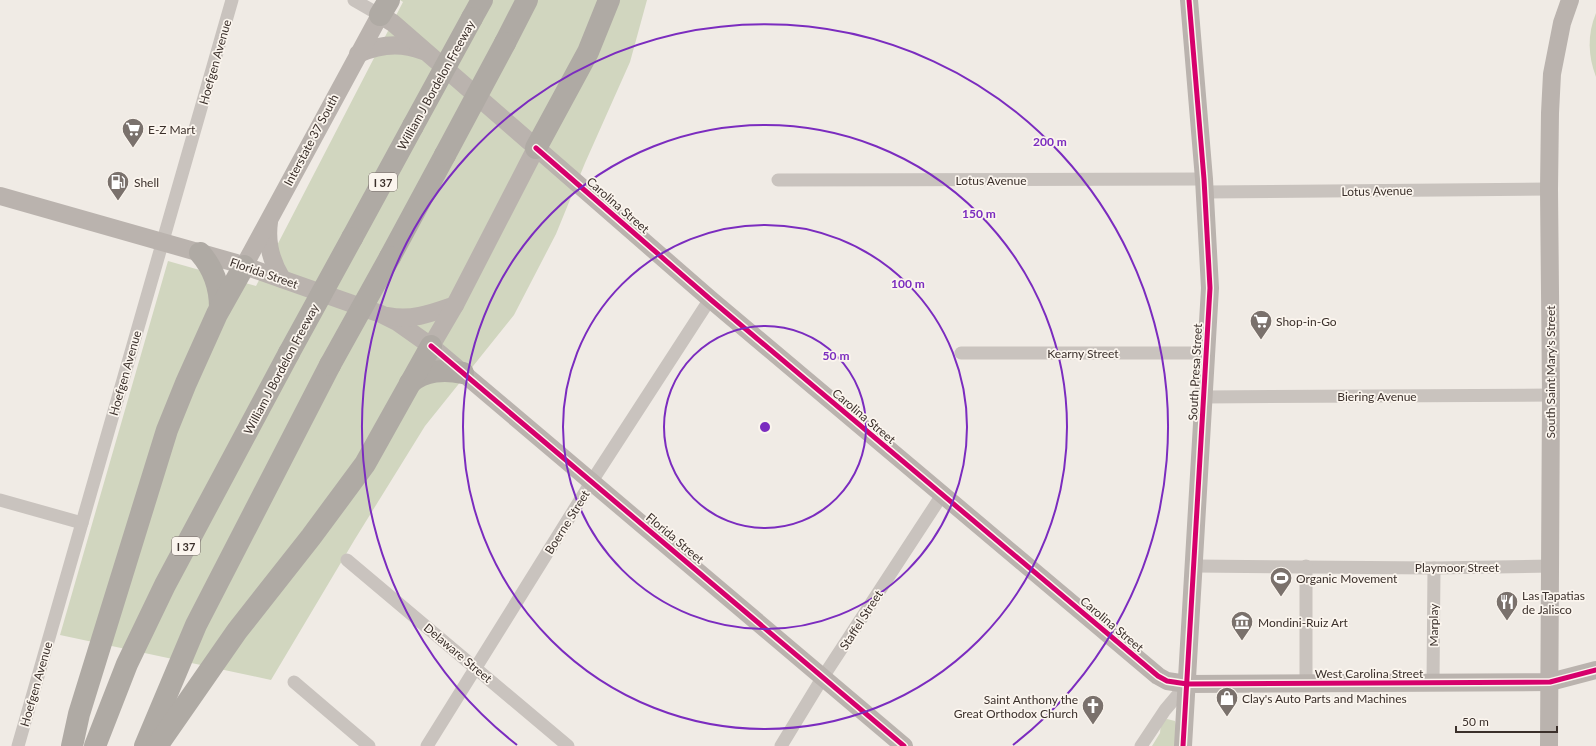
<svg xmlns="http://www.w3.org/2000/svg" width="1596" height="746" viewBox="0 0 1596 746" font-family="Lato,sans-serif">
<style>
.green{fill:#d1d6bf}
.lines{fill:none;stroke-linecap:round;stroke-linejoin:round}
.street{stroke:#c9c3be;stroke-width:13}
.secondary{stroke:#bab3ae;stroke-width:18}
.highway{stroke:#afaaa4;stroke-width:22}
.highway-bridge{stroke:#afaaa4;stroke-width:22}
.cycleway-casing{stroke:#fbf5ee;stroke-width:8}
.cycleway{stroke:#d6006c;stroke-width:5}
.ring{fill:none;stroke:#7b2cbf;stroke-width:2}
.labels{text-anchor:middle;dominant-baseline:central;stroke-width:3.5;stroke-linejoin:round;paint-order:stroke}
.shield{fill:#fbf5ee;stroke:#756b66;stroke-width:1}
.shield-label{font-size:11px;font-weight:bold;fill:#3b302b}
.street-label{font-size:12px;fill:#3b302b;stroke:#fbf5ee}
.poi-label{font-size:12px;fill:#3b302b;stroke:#fbf5ee;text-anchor:start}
.centre{fill:#7b2cbf;stroke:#fbf5ee;stroke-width:2}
.ring-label{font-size:12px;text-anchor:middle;font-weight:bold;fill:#7b2cbf;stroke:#fbf5ee;stroke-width:3.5;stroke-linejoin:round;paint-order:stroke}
</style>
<rect width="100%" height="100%" fill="#f0ebe5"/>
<g class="green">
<polygon points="400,0 647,0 630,62 585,163 556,234 514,315 425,426 355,539 271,680 60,635 168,261 256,286 403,2"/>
<path d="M 1596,13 L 1596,77 C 1588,56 1587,35 1596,13 Z"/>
<polygon points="1167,719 1175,721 1176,725 1175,746 1152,746 1160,733 1161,723 1164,720"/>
</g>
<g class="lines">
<g class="street">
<polyline points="354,0 380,15"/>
<polyline points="778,180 1204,179"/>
<polyline points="1204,192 1549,189"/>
<polyline points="961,353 1206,353"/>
<polyline points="1204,397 1551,395"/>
<polyline points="0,500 82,523"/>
<polyline points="347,560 568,746"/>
<polyline points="1195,566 1434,568 1551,566"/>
<polyline points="294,682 369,746"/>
<polyline points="1306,683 1306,566"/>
<polyline points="1433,683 1434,568"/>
<polyline points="18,746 232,0"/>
<polyline points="427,746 592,481 710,299"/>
<polyline points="781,746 823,677 942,495"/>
<polyline points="1141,746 1165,710 1187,684"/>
</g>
<g class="secondary">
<path d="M 358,54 C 380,44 401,42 423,51"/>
<polyline points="0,196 236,263 381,314 397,322 431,346 904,746"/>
<path d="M 269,222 C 266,243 271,261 282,279"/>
<polyline points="244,266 380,15 393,23 710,299 1158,676 1167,681 1187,684 1550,682 1596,670"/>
<path d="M 388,316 C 412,321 432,313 455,305"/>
<polyline points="431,346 455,305 536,148"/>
<polyline points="1183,746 1210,288 1204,179 1189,0"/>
<polyline points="1549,746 1551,395 1549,189 1550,113 1552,74 1562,23 1570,0"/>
</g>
<g class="highway">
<polyline points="380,15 389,0"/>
<polyline points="472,18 482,0"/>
<polyline points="505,43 527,0"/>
<polyline points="536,148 588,52 609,0"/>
<polyline points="352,238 413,126"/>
<path d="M 200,253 C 214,269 220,287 220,308"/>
<polyline points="390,257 445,155"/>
<path d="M 410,383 C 424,370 445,369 463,373"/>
<polyline points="72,746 79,714 167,430 186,383 217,314 244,266"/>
<polyline points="95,746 127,664 165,585 289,353"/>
<polyline points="145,746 196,625 330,365"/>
<polyline points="157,746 237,631 311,537 365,464 431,346"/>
</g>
<g class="highway-bridge">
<polyline points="413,126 472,18"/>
<polyline points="445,155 505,43"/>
<polyline points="289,353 352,238"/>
<polyline points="330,365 390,257"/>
</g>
<g class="cycleway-casing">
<g id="cycleway">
<polyline points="536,148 710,299 1158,676 1167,681 1187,684 1550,682 1596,670"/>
<polyline points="431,346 904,746"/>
<polyline points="1183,746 1210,288 1204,179 1189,0"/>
</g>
</g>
<use href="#cycleway" class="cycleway"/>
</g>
<g class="ring">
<circle cx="765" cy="427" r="101"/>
<circle cx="765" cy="427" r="202"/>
<circle cx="765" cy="427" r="302"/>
<path d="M517 745A403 403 0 1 1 1013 745"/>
</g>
<defs>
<g id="supermarket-pin" transform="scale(1.15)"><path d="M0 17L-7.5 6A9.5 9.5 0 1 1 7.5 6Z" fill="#7a716c" stroke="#fbf5ee"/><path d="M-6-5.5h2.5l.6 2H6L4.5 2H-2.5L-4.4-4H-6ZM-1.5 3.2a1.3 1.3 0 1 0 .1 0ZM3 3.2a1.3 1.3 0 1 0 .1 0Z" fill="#fff"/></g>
<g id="fuel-pin" transform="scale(1.15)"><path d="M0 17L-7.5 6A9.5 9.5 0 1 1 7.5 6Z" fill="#7a716c" stroke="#fbf5ee"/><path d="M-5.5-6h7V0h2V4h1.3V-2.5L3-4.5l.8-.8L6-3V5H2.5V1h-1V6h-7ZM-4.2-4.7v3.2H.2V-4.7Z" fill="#fff"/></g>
<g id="stadium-pin" transform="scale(1.15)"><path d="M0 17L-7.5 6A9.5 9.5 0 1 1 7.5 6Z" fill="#7a716c" stroke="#fbf5ee"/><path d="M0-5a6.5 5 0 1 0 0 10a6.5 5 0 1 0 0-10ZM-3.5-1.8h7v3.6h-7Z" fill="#fff"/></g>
<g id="restaurant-pin" transform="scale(1.15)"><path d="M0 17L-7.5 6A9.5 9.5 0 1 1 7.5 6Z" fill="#7a716c" stroke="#fbf5ee"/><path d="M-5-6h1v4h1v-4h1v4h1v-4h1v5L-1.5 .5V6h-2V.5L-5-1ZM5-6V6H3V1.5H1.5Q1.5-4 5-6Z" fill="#fff"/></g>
<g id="museum-pin" transform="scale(1.15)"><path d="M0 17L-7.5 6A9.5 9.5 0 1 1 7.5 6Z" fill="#7a716c" stroke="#fbf5ee"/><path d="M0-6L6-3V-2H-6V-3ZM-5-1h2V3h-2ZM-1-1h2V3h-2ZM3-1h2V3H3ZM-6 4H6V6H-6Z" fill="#fff"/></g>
<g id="shop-pin" transform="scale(1.15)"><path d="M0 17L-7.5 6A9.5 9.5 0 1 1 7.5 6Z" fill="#7a716c" stroke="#fbf5ee"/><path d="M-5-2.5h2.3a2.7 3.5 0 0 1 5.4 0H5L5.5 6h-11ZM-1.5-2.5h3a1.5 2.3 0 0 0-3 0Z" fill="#fff"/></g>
<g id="church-pin" transform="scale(1.15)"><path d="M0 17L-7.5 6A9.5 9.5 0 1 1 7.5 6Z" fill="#7a716c" stroke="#fbf5ee"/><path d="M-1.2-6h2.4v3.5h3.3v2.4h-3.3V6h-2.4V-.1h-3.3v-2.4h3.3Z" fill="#fff"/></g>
</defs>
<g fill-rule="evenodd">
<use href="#supermarket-pin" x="133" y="129"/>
<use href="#fuel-pin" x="118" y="182"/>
<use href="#supermarket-pin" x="1261" y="321"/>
<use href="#stadium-pin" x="1281" y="578"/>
<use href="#restaurant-pin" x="1507" y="602"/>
<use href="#museum-pin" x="1242" y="622"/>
<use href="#shop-pin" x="1227" y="698"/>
<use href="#church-pin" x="1093" y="706"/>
</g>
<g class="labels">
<g class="shield">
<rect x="369" y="173" width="28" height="18" rx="3"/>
<rect x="172" y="537" width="28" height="18" rx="3"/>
</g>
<g class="shield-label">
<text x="383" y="182">I 37</text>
<text x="186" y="546">I 37</text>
</g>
<g class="street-label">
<text transform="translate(215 62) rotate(-74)">Hoefgen Avenue</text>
<text transform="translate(436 85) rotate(-61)">William J Bordelon Freeway</text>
<text transform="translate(311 140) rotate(-62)">Interstate 37 South</text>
<text x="991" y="180">Lotus Avenue</text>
<text transform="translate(1377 191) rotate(-1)">Lotus Avenue</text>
<text transform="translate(618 205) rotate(41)">Carolina Street</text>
<text transform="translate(264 273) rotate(19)">Florida Street</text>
<text x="1083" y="353">Kearny Street</text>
<text transform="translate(281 369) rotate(-62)">William J Bordelon Freeway</text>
<text transform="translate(1195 372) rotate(-87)">South Presa Street</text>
<text transform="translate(1550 372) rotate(-90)">South Saint Mary's Street</text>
<text transform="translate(125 373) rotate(-74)">Hoefgen Avenue</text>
<text x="1377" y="396">Biering Avenue</text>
<text transform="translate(864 416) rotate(40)">Carolina Street</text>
<text transform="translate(567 522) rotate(-58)">Boerne Street</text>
<text transform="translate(675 538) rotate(40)">Florida Street</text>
<text x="1457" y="567">Playmoor Street</text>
<text transform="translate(861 620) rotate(-57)">Staffel Street</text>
<text transform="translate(1112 624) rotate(40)">Carolina Street</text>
<text transform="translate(1433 625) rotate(-90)">Marplay</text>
<text transform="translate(458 653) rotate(40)">Delaware Street</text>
<text x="1369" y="673">West Carolina Street</text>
<text transform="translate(36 684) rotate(-74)">Hoefgen Avenue</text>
</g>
<g class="poi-label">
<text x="148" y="129">E-Z Mart</text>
<text x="134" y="182">Shell</text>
<text x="1276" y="321">Shop-in-Go</text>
<text x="1296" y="578">Organic Movement</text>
<text x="1522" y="595">Las Tapatias<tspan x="1522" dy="14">de Jalisco</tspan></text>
<text x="1258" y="622">Mondini-Ruiz Art</text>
<text x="1242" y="698">Clay's Auto Parts and Machines</text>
<text x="1078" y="699" text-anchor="end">Saint Anthony the<tspan x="1078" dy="14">Great Orthodox Church</tspan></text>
</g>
</g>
<circle cx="765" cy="427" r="6" class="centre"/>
<g class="ring-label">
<text x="1050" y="146">200 m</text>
<text x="979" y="218">150 m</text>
<text x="908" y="288">100 m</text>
<text x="836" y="360">50 m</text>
</g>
<path d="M1456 726v6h101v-6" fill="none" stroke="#3b302b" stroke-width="2"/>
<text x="1462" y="726" font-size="12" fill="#3b302b" stroke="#fbf5ee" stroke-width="3" paint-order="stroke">50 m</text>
</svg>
